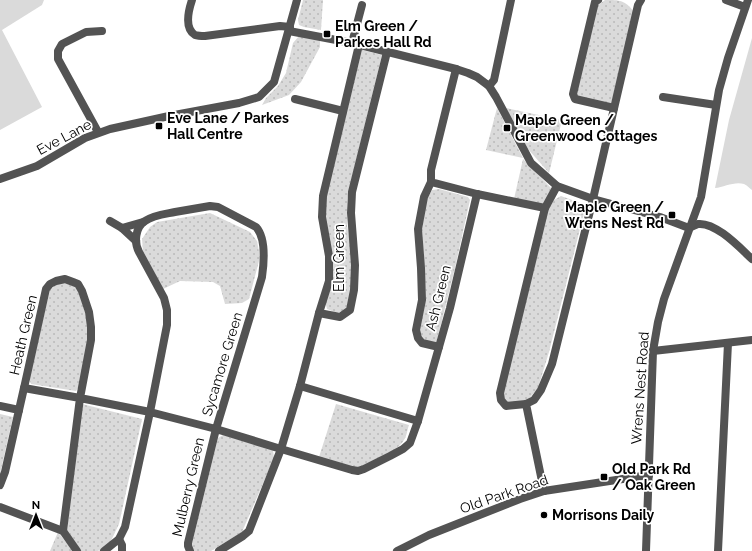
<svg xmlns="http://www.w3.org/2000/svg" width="752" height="551" viewBox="0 0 752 551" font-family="Raleway,sans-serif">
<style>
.grass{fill:url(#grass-dots)}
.park{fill:#dadada}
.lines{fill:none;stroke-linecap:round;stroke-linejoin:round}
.minor{stroke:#535353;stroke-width:8}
.tertiary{stroke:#535353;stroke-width:8}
.poi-dot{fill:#000;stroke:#fff;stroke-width:1.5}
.labels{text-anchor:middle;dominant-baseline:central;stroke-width:3.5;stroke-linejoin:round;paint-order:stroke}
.poi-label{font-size:14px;font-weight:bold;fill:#000;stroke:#fff;text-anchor:start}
.street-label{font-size:14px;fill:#000;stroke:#fff}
</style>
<defs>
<pattern id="grass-dots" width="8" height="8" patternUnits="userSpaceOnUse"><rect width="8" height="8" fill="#dadada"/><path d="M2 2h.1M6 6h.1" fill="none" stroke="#b9b9b9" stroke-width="1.8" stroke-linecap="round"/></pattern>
</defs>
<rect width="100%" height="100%" fill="#fff"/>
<g class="grass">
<polygon points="303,0 323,0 321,30 304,27 299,25 298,20"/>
<path d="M 605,0 C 620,0 625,0 634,12 L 611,104 L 606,105 L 575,95 L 597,6 Z"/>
<polygon points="299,36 320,40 320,47 301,82 289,95 262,105 266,98 278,86 286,73 293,43"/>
<path d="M 362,50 L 382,55 L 354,169 L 347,199 L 347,225 L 351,248 L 353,277 L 347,308 C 339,314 336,313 327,309 L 326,305 L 326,197 Z"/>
<polygon points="497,108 523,158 486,150"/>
<polygon points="506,108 562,120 549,173 528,149"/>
<polygon points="523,159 551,188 549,197 542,206 514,199"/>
<polygon points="439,189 468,197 470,200 455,268 436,344 425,341 419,331 426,298 422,229 426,201 432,190"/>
<polygon points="561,196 586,205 549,352 538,388 527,401 511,403 505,401 503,395 546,213 554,200"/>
<polygon points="210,213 250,232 257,241 260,257 249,299 242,303 225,304 220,286 213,282 180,281 163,289 143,251 142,239 150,227 157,222"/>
<polygon points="64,282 74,285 80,294 88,324 89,339 80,385 76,391 31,384 29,378 50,290 56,285"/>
<polygon points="82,404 142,419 119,524 110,543 98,551 81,551 67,530"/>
<path d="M 336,404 L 409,425 C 407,430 407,436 404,440 C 396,453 371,462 358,469 L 319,457 Z"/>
<polygon points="0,414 13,417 0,474"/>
<polygon points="223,435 273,450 274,458 242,532 211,551 194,551 191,547 218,438"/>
<polygon points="58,532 73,551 50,551"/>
</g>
<g class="park">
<polygon points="0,0 44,0 42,5 2,30 42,107 0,130"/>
<path d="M 752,38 L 752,190 C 750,189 747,185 744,184 C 735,181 724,187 715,188 L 729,120 Z"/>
</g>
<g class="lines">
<g class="minor">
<path d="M 192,0 C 189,9 184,28 195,35 C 198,36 201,36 205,36 L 280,26 L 290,27"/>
<polyline points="598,0 595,2 573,94 575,99 614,108"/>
<polyline points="726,0 745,7"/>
<polyline points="289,31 352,43 456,69 468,73 477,77 489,86 496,97 531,163 557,186 593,199 660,217 689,228"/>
<polyline points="352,43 362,5"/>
<polyline points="359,45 323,196 322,217 329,256 329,281 319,313 340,317 350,310 354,290 355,265 351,213 352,192 387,52"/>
<polyline points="456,69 431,170 431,182 477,194 545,208 557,186"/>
<polyline points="489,86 494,80 511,0"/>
<polyline points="663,97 716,105"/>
<polyline points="295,99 343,111"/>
<polyline points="98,132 58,59 58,51 62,44 86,32 102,31"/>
<polyline points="431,182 424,197 418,229 421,268 422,300 416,330 418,338 422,343 439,347 450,308 477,194"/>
<polyline points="110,221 122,228 136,241"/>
<polyline points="122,228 143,222"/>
<path d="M 689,228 C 692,227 695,225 698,224 C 716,222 740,248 752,259"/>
<polyline points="319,313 300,386 281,449 352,470 358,471 364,469 390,456 403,449 410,443 418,421 439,347"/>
<polyline points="653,351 752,340"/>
<polyline points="300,386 418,421"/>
<polyline points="526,404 506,406 501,400 500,393 545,208"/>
<polyline points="0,406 19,410 5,472 0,485"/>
<polyline points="19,410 24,388"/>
<polyline points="544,491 526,404 534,400 541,390 552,364 593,199 638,5 641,0"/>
<polyline points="0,507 63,531 77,551"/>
<path d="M 63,531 L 80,398 L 91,340 L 91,327 L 89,312 L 82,291 L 78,284 L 73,282 L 65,279 L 56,281 L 50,284 L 46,289 L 24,388 L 80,398 L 150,412 L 216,429 L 262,277 C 264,263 266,238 256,227 L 218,207 L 210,206 C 198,208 187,210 175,212 C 165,214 153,215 145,221 C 135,227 134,243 139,252 L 164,298 L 167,310 L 167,325 L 150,412 L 125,527 L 119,539 L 104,551"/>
<polyline points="119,539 122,545 122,551"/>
<polyline points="190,551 188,546 188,543 216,429 281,449 249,531 243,536 219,551"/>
<polyline points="397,551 429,535 520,499 544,491 649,475"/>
<polyline points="646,551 653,351 658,322 664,299 701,197 719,90 728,58 748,0"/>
<polyline points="718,551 728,343"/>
</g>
<polyline class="tertiary" points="0,179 37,166 85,138 110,129 169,116 239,103 259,97 274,82 297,0"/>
</g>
<g class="poi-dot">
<rect x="323" y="30" width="8" height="8" rx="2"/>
<rect x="155" y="122" width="8" height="8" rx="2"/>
<rect x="503" y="124" width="8" height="8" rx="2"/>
<rect x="668" y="211" width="8" height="8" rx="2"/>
<rect x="600" y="473" width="8" height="8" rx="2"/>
<circle cx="544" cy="515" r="4"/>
</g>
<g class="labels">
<g class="poi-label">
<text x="335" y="26">Elm Green /<tspan x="335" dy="16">Parkes Hall Rd</tspan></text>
<text x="167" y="118">Eve Lane / Parkes<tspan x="167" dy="16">Hall Centre</tspan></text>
<text x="515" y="120">Maple Green /<tspan x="515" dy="16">Greenwood Cottages</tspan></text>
<text x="664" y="207" text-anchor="end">Maple Green /<tspan x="664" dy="16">Wrens Nest Rd</tspan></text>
<text x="612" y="469">Old Park Rd<tspan x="612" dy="16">/ Oak Green</tspan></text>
<text x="552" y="515">Morrisons Daily</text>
</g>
<g class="street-label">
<text transform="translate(64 137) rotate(-28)">Eve Lane</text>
<text transform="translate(339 258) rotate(-90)">Elm Green</text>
<text transform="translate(438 298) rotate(-76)">Ash Green</text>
<text transform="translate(23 335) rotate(-77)">Heath Green</text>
<text transform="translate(222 364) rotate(-73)">Sycamore Green</text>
<text transform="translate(640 388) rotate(-86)">Wrens Nest Road</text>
<text transform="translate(188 487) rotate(-77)">Mulberry Green</text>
<text transform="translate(504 494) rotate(-19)">Old Park Road</text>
</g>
</g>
<g transform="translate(36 515)" stroke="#ffffff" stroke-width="3" paint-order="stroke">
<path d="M0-3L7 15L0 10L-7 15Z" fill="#000000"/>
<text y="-6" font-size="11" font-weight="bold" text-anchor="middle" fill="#000000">N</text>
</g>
</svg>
